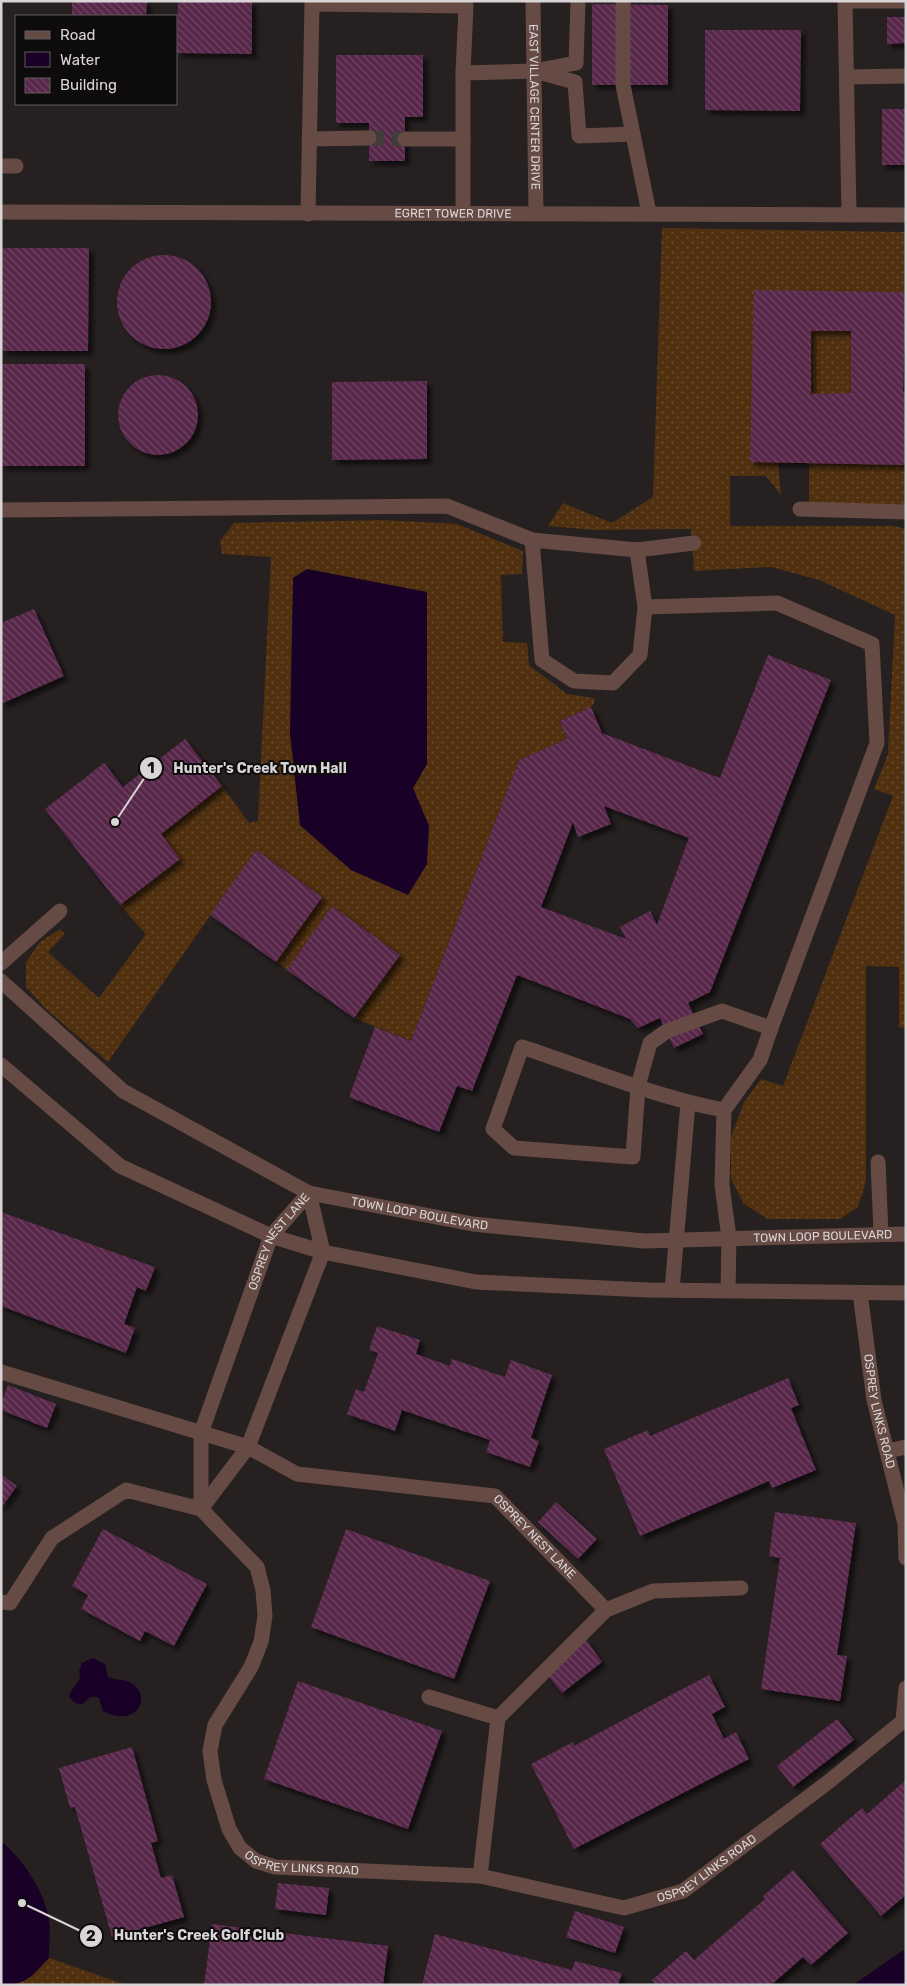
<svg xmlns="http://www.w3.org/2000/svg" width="907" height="1986" viewBox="0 0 907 1986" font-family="Rubik,sans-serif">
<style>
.grass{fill:url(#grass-dots)}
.water{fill:#190027}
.building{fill:url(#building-back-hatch);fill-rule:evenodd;filter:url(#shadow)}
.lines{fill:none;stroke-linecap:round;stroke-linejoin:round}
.minor-tunnel{stroke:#413b3c;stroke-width:15;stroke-dasharray:15 8;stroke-linecap:butt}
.minor{stroke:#664b44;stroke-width:15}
.labels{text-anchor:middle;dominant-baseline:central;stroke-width:4;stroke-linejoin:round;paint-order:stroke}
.street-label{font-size:12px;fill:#d9d5d6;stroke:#0d0b0b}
.leader{fill:none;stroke:#d9d5d6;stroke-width:2}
.callout-dot{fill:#d9d5d6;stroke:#0d0b0b;stroke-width:2}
.mark-label{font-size:15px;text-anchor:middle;font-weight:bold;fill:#111}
.callout-label{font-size:14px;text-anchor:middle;font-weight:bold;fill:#d9d5d6;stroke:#0d0b0b;stroke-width:4;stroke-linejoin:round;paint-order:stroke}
</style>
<defs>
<pattern id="grass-dots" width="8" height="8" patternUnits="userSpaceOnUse" patternTransform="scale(1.25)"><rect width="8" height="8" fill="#50300f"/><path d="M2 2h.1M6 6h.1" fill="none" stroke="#694d31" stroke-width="1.8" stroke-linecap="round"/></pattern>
<pattern id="building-back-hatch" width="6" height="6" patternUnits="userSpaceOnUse" patternTransform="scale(1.25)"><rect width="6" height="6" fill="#58284a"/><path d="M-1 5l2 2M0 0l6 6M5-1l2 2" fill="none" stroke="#6f4663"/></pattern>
<filter id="shadow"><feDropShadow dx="4.5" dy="4.5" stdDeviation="2.5" flood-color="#0009"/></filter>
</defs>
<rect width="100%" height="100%" fill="#262021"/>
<g class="grass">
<polygon points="662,228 906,232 906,506 809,504 809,463 778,463 781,495 766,476 730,476 730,526 894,526 906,529 906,1028 899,1027 899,967 866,966 866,1182 858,1207 840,1219 768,1219 744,1204 731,1179 731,1137 744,1102 761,1079 783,1086 893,796 874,789 888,754 895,615 819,580 771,567 694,571 691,529 595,530 548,526 563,503 612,523 653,497"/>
<polygon points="383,520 457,524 523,551 522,574 501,575 503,642 527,643 529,665 567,694 594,698 595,702 591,707 560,721 567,739 519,760 411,1041 354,1018 400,955 332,906 287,970 276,962 322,897 256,850 108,1062 46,1009 26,987 26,962 40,942 60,929 65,934 48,952 99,998 146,934 120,905 179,859 161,834 222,786 249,823 258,821 271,557 222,554 220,541 234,523"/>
<path d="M 1,1841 C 23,1859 44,1890 49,1919 C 51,1931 49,1946 49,1958 L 127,1985 L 1,1985 Z"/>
</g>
<g class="water">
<polygon points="307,569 427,592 427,764 413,788 429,826 427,864 408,895 351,870 300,825 290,733 293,578"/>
<path d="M 93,1658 L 105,1664 L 108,1677 C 116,1681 125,1678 133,1684 C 153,1700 134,1728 103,1711 L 99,1698 C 91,1695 89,1698 83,1704 C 76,1704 73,1703 69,1696 C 72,1686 83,1682 79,1671 L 82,1663 Z"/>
<path d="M 1,1841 C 23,1859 44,1890 49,1919 C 51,1932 49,1946 49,1958 C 32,1976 27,1985 1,1985 Z"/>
<polygon points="906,1949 906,1985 853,1985 902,1951"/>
</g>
<g class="building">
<polygon points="72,1 147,1 146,16 72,16"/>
<polygon points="178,1 252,1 252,54 177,53"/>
<polygon points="592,4 668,5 668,85 592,85"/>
<polygon points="887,17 906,17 906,43 887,44"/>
<polygon points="705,30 801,30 800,111 705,110"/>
<polygon points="336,55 423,55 423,117 405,117 405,161 369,161 369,123 336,123"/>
<rect x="882" y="109" width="24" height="56"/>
<polygon points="1,248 89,248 88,351 1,351"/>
<circle cx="164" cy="302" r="47"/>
<path d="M 754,290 L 906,292 L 903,391 L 906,391 L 906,465 L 750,462 ZM 811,331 L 851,331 L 851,393 L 811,394 Z"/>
<rect x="1" y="364" width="84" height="102"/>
<circle cx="158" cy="415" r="40"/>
<polygon points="427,381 427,459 332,460 332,382"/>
<polygon points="34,609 64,676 1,704 1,623"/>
<path d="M 768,655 L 831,680 L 710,992 L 688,1003 L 703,1034 L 674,1048 L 660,1018 L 638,1028 L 630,1019 L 517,975 L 472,1091 L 457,1086 L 439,1132 L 349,1097 L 375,1027 L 411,1041 L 519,760 L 567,739 L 560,721 L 591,707 L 602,733 L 720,778 ZM 604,806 L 689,838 L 657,925 L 650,911 L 620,927 L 626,939 L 541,907 L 573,822 L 578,837 L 611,824 Z"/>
<polygon points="185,739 222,786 161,834 180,859 120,905 45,809 104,763 123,787"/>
<polygon points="256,850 322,897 276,962 210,915"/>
<polygon points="332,906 400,955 354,1018 287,970"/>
<polygon points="1,1212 155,1267 146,1291 137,1287 124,1324 135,1328 126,1353 1,1306"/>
<polygon points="377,1326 420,1340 416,1354 450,1366 452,1359 505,1377 511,1360 552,1375 531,1438 539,1441 530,1467 486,1452 490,1440 402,1410 395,1431 347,1414 356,1389 364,1392 378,1353 369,1350"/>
<polygon points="788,1378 799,1405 791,1408 816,1470 772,1488 769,1481 640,1536 604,1449 648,1430 650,1436"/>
<polygon points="8,1385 56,1404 47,1428 1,1410 1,1403"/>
<polygon points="1,1474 17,1486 1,1508"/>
<polygon points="556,1502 597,1539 578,1559 538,1522"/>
<polygon points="775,1512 856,1523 837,1655 847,1656 840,1701 761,1689 780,1558 769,1556"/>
<polygon points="103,1529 207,1584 174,1646 145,1631 140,1641 81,1609 88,1595 72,1586"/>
<polygon points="346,1529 490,1581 454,1679 311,1627"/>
<polygon points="586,1640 602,1662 562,1693 545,1672"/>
<polygon points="709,1675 725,1707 712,1714 724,1739 736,1732 749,1759 574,1849 531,1764 573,1742 574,1746"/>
<polygon points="298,1681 442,1731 408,1829 264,1779"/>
<polygon points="837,1719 854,1740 793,1787 777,1766"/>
<polygon points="132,1747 158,1841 151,1843 161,1878 172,1875 184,1917 112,1937 75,1807 70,1808 59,1768"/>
<polygon points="906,1780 906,1895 881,1916 820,1844 862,1808 867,1814"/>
<polygon points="793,1870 848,1933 811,1965 803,1957 771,1985 656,1985 652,1980 686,1951 694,1960 765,1899 763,1896"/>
<polygon points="278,1883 329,1888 326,1915 275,1909"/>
<polygon points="575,1911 624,1927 615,1953 566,1937"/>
<polygon points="212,1924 388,1946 383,1985 204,1985"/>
<polygon points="435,1934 572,1970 575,1961 622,1973 618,1985 422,1985"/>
</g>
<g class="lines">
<polyline class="minor-tunnel" points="369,138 405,139"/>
<g class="minor">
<path id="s1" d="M 533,1 L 536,214"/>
<polyline points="623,1 623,85 649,213"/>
<polyline points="538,72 575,82 579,136 633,134"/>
<polyline points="847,77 906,76"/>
<polyline points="309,139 369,138"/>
<polyline points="405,139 463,139"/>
<polyline points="1,166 16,166"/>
<path id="s2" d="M 1,212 L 906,215"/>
<polyline points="308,214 312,4 466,6 463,73"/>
<polyline points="463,214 463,73 534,71 576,63 578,1"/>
<polyline points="849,215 845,1 906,1"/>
<polyline points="800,509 906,512"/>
<polyline points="1,510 447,506 532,540 637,550 694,543"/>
<polyline points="532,540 542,660 574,681 613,683 640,655 645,607 637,550"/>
<polyline points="645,607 777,603 872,644 877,743 771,1028"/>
<polyline points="1,963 60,911"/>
<path id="s3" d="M 1,981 L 123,1091 L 309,1193 L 473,1224 L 644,1241 L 906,1234"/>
<polyline points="1,1065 120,1166 271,1236 323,1252 476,1282 648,1290 906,1293"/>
<path d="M 724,1110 C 655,1097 589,1069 522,1047 L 493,1129 L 514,1148 L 633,1157 L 638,1086 L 650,1043 L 667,1031 L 722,1011 L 771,1028 L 760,1060 L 724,1110 L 722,1185 L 729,1238 L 728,1291"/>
<polyline points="878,1162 881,1234"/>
<polyline points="672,1290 688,1103"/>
<path id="s4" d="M 860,1293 L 874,1400 L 905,1524 L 906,1558"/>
<path id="s5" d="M 1,1372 L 248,1447 L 297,1474 L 495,1496 L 606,1610"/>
<polyline points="887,1451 906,1447"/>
<polyline points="201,1509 248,1447 323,1252 309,1193"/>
<path id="s6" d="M 201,1509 L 201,1433 L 271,1236 L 309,1193"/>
<path id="s7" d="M 1,1602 L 10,1603 L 52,1538 L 126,1490 L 201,1509 L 257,1567 L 263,1590 L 265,1616 L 261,1642 L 251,1667 L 215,1725 L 210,1751 L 214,1780 L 229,1829 L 240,1848 L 256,1861 L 275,1867 L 480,1876 L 624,1908 L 683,1891 L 827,1783 L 903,1721 L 906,1688"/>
<polyline points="429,1697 498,1718"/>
<polyline points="480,1876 498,1718 606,1610 653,1591 741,1588"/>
</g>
</g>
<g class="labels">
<g class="street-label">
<text stroke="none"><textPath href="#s1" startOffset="106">EAST VILLAGE CENTER DRIVE</textPath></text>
<text stroke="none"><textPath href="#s2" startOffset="452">EGRET TOWER DRIVE</textPath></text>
<text stroke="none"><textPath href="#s3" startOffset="489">TOWN LOOP BOULEVARD</textPath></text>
<text stroke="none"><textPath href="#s3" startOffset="894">TOWN LOOP BOULEVARD</textPath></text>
<text stroke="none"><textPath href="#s6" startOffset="284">OSPREY NEST LANE</textPath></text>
<text stroke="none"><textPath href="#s4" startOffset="120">OSPREY LINKS ROAD</textPath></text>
<text stroke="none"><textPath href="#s5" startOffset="570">OSPREY NEST LANE</textPath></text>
<text stroke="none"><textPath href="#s7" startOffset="699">OSPREY LINKS ROAD</textPath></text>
<text stroke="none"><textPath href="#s7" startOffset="1119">OSPREY LINKS ROAD</textPath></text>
</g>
</g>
<path class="leader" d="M115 822L151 768M22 1903L91 1936"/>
<g class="callout-dot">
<circle cx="115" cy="822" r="5"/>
<circle cx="22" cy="1903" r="5"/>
<circle cx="151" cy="768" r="12"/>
<circle cx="91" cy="1936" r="12"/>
</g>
<g class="mark-label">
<text x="151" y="773">1</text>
<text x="91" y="1941">2</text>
</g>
<g class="callout-label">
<text x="260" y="773">Hunter's Creek Town Hall</text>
<text x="199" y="1940">Hunter's Creek Golf Club</text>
</g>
<rect width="907" height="1986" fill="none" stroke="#d9d5d6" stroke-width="5"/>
<rect x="15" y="15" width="162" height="90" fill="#0d0b0b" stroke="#5f5c5c"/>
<rect x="25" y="31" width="25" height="8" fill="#664b44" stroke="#5f5c5c"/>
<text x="60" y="40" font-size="15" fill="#d9d5d6">Road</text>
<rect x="25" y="52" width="25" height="15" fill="#190027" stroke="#5f5c5c"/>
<text x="60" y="65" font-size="15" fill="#d9d5d6">Water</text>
<rect x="25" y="78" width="25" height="15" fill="url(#building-back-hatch)" stroke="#5f5c5c"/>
<text x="60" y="90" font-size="15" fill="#d9d5d6">Building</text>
</svg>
